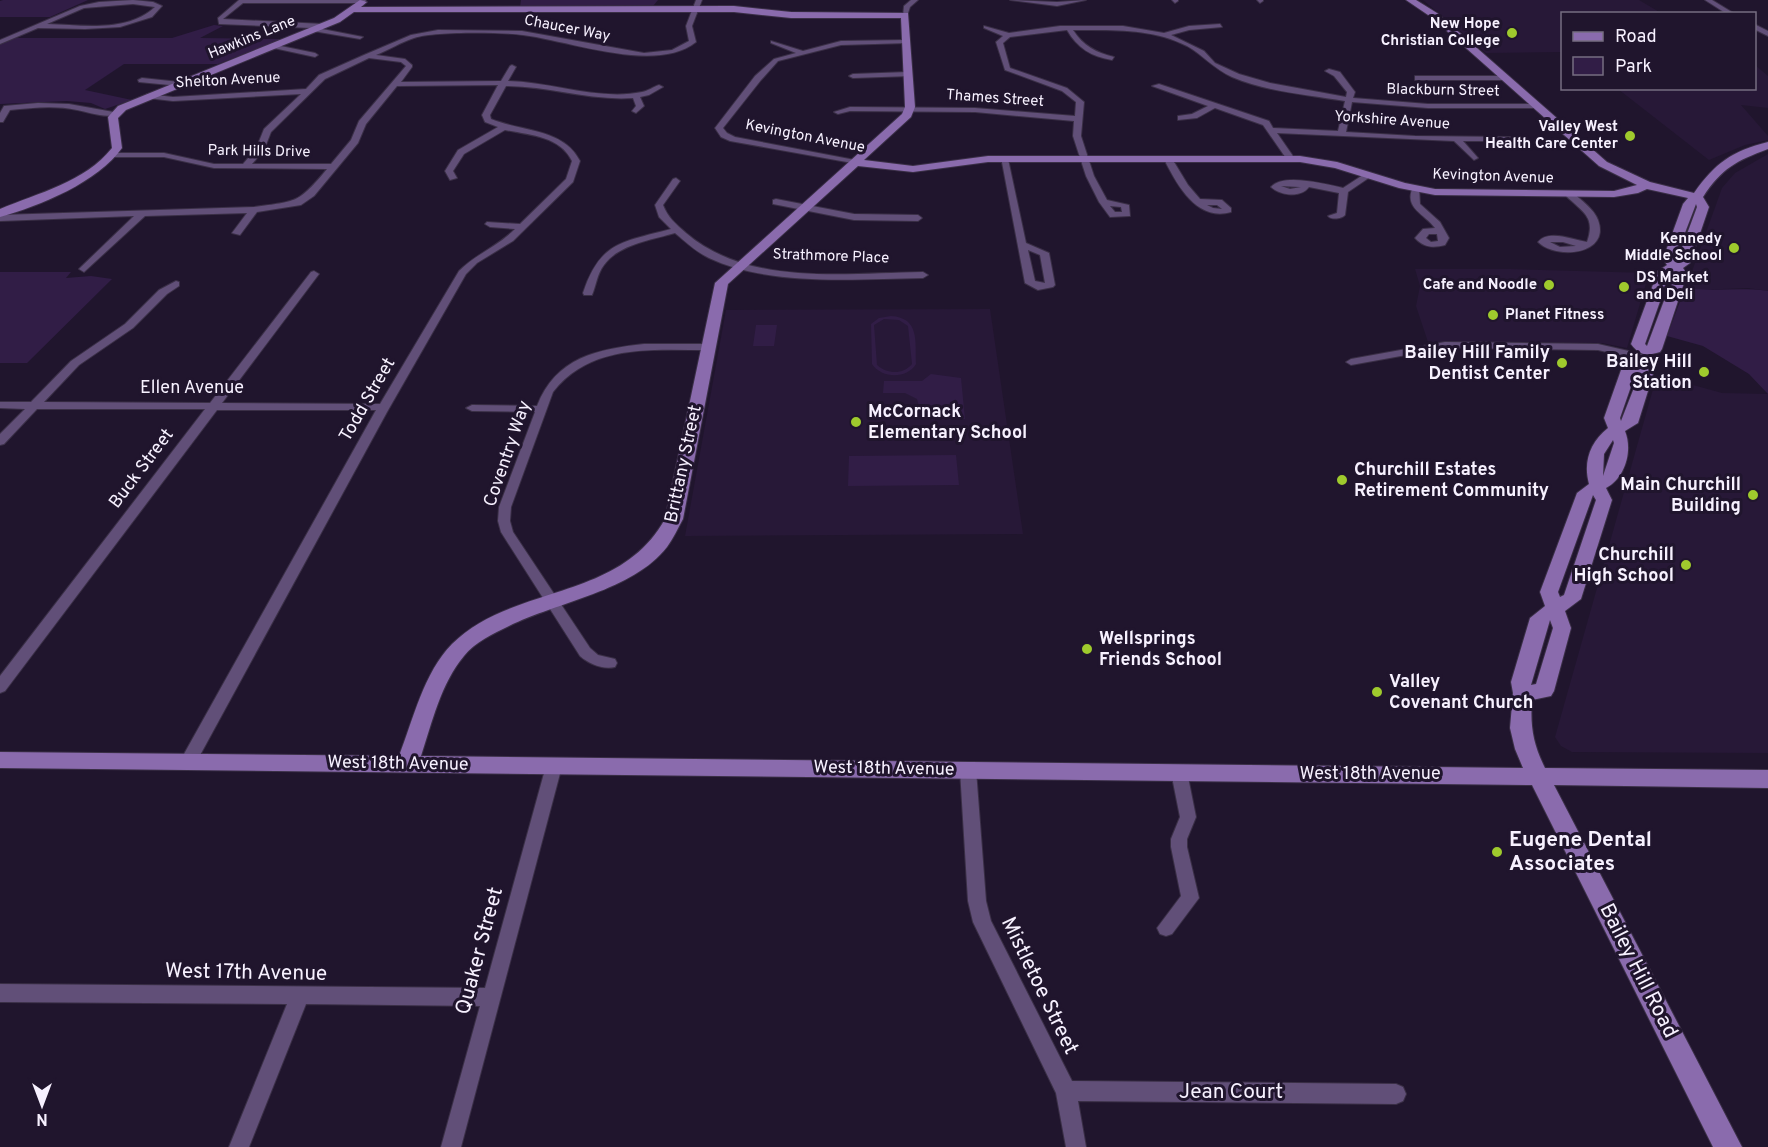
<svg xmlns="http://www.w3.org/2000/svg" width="1768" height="1147" viewBox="0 0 1768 1147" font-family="Overpass,sans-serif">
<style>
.built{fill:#271837}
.green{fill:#311d46;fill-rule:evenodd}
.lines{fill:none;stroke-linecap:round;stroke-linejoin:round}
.street-casing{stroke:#3a2f46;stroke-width:2}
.secondary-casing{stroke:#3a2f46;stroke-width:2}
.street{fill:#614f78;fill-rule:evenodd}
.secondary{fill:#8a6bad;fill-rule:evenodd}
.poi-dot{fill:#9fca2d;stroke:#20152d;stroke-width:2}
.labels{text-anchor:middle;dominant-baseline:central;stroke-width:6;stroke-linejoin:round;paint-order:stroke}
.far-poi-label{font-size:15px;font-weight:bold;fill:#f7f1ff;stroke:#20152d;text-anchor:end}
.far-street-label{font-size:15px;fill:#f7f1ff;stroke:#20152d}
.poi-label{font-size:18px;font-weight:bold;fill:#f7f1ff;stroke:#20152d;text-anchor:end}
.street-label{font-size:18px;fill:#f7f1ff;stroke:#20152d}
.near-poi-label{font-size:21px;font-weight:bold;fill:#f7f1ff;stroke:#20152d;text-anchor:start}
.near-street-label{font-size:21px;fill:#f7f1ff;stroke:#20152d}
</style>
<rect width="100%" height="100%" fill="#20152d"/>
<g class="built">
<polygon points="1423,0 1639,0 1661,13 1562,14 1562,52 1486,53"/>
<polygon points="1755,65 1768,76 1768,108 1741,105 1768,136 1768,140 1745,145 1709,160 1618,89 1754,88"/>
<polygon points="1768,154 1768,291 1748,288 1699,290 1686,288 1722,188 1735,173"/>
<polygon points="1415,269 1510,269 1649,273 1627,348 1602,343 1428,342 1416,306 1420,286"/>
<polygon points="990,309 1023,534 685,536 726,310"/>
<polygon points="1657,375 1722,393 1768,394 1768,753 1572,752 1561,746 1555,737"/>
</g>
<g class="green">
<polygon points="3,0 88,0 50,17 0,17 0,1"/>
<polygon points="521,0 658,0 653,6 520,7"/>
<polygon points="214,25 223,26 200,38 283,39 218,64 124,64 85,90 132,100 105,109 91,103 67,101 0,104 0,44 14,38 172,38"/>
<polygon points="71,272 66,278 91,276 112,279 27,363 0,363 0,272"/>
<path d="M 1685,288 C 1713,292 1740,287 1768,291 L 1768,394 L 1749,374 L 1703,346 L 1667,336 Z"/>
<path d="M 891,316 C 920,318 915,341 916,364 C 907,379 882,379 872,364 L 871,324 L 879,318 ZM 884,319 L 899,320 L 908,326 L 912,364 C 903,375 887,374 877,365 L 874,325 Z"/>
<polygon points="756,325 777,325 774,346 753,346"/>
<polygon points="931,374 961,378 965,419 923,420 917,399 905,393 883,393 884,381 922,381"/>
<polygon points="956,455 959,485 848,486 849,456"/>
</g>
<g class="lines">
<g class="street-casing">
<g id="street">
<path d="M 133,0 L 153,2 L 162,6 L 152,17 L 120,27 L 85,29 L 38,28 L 0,44 L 0,40 L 80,6 L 99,2 ZM 133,4 L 155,7 C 127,33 82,25 47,24 L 84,8 Z"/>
<polygon points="239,0 366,0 364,3 243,3 223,19 323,24 325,27 317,28 363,37 360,39 313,31 311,28 219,24 218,18"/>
<path d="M 696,0 L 702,0 L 692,26 L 696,42 C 656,74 571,41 523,35 C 500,32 435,31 414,38 C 401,42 389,50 376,55 L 405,59 L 412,65 L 412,67 L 401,82 L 501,81 L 510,66 L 512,65 L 516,67 L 508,81 C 552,82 600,101 642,92 C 648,91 653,87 659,85 L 663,87 L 649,95 L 640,97 L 644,106 L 636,113 L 632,111 L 636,106 L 633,98 C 590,101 548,86 506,86 L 490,115 L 491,119 C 522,132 563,128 580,161 L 573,182 L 513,241 L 477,263 L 466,274 L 387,412 L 193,768 L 187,769 L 181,768 L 179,763 L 376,410 L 217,410 L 5,691 L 0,693 L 0,676 L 205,409 L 37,409 L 4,444 L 0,445 L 0,434 L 25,409 L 0,408 L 0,402 L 31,402 L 71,361 L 125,324 L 159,290 L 176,281 L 179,282 L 179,286 L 167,294 L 133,328 L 79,365 L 44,402 L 210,403 L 311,272 L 314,271 L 319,274 L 222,403 L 380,404 L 459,271 C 476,254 498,246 515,229 L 490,227 L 485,224 L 487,222 L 520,224 L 566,179 L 572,161 C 560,136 529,135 505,130 L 464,154 L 453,171 L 457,178 L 450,180 L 445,171 L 458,150 L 498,127 L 485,122 L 482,115 L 498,85 L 397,86 L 366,124 L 358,143 L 314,196 L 301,205 L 257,212 L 240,235 L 232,233 L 247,213 L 145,216 L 84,272 L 79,269 L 81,267 L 134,216 L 0,221 L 0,215 L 254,207 C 297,201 298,204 327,169 L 214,168 L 164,157 L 113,157 L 109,155 L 113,153 L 164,153 L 214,164 L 243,164 L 256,149 L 264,129 L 301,94 L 173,101 L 147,98 L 147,94 L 173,97 L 306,89 L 319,75 L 364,55 L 411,35 L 438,30 L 522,31 L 644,53 L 672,50 L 689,41 L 686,26 ZM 369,58 L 401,62 L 406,66 L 359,121 L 351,140 L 331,164 L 252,164 L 264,150 L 271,132 L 325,79 Z"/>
<polygon points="911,0 918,0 910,7 907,16 903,16 904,6"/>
<polygon points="1010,0 1057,2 1086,0 1057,6"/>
<polygon points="1172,0 1178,0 1178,1 1175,3"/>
<polygon points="1257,0 1263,0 1263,1 1260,3"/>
<polygon points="1705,0 1712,0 1735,14 1727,14"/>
<path d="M 1220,24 L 1222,27 L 1189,30 L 1171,35 L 1204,51 L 1215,63 L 1239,74 L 1270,83 L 1346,97 L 1347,92 L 1334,76 L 1325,71 L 1329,69 L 1340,72 L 1355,92 L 1353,98 L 1428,104 L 1536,104 L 1540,106 L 1536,108 L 1428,108 L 1352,102 L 1346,132 L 1415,136 L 1510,137 L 1514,139 L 1510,141 L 1463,141 L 1478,158 L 1474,160 L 1454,141 L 1277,133 L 1295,159 L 1291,161 L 1288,161 L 1263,125 L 1215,108 L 1197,118 L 1178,120 L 1178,116 L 1192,114 L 1208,106 L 1152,86 L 1159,84 L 1269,121 L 1273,128 L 1338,131 L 1345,101 C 1309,95 1267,92 1232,77 C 1214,69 1203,55 1187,46 C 1152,28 1111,30 1073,30 C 1083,46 1097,53 1114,57 L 1112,60 C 1092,57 1077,48 1067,30 L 1010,37 L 1003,43 L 1010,68 L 1067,88 L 1084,102 L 1081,136 L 1094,176 L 1107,200 L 1129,205 L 1130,216 L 1110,217 L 1099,202 L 1086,176 L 1073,136 L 1074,121 L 975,112 L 850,111 L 838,114 L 834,112 L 850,107 L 975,108 L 1075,116 L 1076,102 L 1062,91 L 1005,70 L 996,42 L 1003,36 L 984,28 L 984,26 L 1009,33 L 1060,26 L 1123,26 L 1164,33 L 1189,26 ZM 1110,206 L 1121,207 L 1122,212 L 1115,212 Z"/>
<polygon points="1754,24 1768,31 1768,36 1754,29"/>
<polygon points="906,40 908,43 841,45 778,61 761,80 723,128 727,133 735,137 855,160 858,160 858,164 730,141 721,137 715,128 755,76 774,59 796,53 771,43 771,41 803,51 841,41"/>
<polygon points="271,44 315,53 318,55 315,57 269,47"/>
<polygon points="908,72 911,72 911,76 853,78 849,76 853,74"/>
<polygon points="1418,76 1505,76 1509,78 1505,80 1415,80 1415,76"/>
<polygon points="142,78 180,82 184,84 180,86 139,82 138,80"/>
<path d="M 38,103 L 69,104 L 119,113 C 108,120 89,112 77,110 C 54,105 32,108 10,110 L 3,122 L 0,122 L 0,113 L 4,106 Z"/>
<path d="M 1001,157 L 1008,159 L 1026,243 L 1049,253 L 1055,285 L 1053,287 L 1038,290 L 1025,283 ZM 1028,250 L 1040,255 L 1045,283 L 1035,281 Z"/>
<path d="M 1165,157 L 1171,157 L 1188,185 L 1200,199 L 1222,200 L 1231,208 L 1231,212 C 1197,222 1177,185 1164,159 ZM 1207,205 L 1217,205 L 1222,209 L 1213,208 Z"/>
<path d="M 1366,173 L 1373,175 L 1348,192 L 1345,215 C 1342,219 1331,220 1328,216 L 1337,213 L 1339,193 L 1309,187 C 1301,198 1281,196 1271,187 C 1283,173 1325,184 1343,188 ZM 1281,186 L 1300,187 L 1301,187 L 1290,189 Z"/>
<path d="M 676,178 L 680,181 L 663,205 C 668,218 676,224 686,233 C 749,287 846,273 923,272 L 928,275 L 923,278 C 856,279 771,287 709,258 C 696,252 686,242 675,233 C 652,240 619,244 604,265 C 597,274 596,286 592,295 L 584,295 L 583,293 C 600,241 623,242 671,229 L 659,217 L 655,205 L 673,179 Z"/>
<path d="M 1413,187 L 1419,187 L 1420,204 L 1440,222 L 1449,238 L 1445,245 C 1434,248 1424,248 1415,238 L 1423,229 L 1435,228 C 1425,214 1403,208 1413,187 ZM 1429,234 L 1437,234 L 1438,241 L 1431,242 L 1426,238 Z"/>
<path d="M 1566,192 L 1572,192 C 1581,200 1594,209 1598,220 C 1611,255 1556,260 1538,242 C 1548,229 1574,240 1587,242 C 1596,217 1583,212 1566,196 ZM 1550,242 L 1563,242 L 1576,246 L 1560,247 Z"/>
<polygon points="776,199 854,214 918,215 922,218 918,221 854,220 773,204 773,200"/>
<polygon points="1445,342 1598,344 1646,355 1647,357 1642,360 1598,350 1445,348 1351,365 1346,362 1351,359"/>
<path d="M 644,344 L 709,344 L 714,347 L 709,350 C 653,350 591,343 553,392 L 511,507 L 510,521 L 513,532 L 590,648 L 598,655 L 615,659 L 617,663 L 615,667 C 603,670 589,664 580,656 L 501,532 L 498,521 L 499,507 L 535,412 L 472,411 L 466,408 L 472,405 L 537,406 C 556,357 598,349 644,344 Z"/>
<polygon points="554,760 560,761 562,766 461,1147 441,1147 480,1006 306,1004 249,1147 229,1147 287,1004 0,1002 0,984 485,988 546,766 548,761"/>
<polygon points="968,764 974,765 976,770 986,901 991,921 1072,1081 1396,1084 1403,1087 1406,1094 1403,1101 1396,1104 1078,1101 1086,1147 1066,1147 1056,1093 973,922 968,901 960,770 962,765"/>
<polygon points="1179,766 1185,767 1187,772 1196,817 1187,839 1187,847 1199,898 1172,934 1166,936 1160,934 1157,928 1181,896 1171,847 1171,839 1180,817 1171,772 1173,767"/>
</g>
</g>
<g class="secondary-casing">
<path id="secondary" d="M 360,0 L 367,2 L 361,7 L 734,6 L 791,12 L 908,13 L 915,107 L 911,117 L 864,160 L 913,166 L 988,156 L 1300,156 L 1337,162 L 1405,183 L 1435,189 L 1614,191 L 1637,185 L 1599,166 L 1431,17 L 1406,0 L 1416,0 L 1437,13 L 1607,162 L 1650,182 L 1694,193 C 1715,163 1732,151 1768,142 L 1768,149 C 1736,161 1722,168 1703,197 L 1709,207 L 1690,263 L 1683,268 L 1687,274 L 1662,349 L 1660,352 C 1646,356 1640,356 1631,344 L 1658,271 L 1667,265 L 1663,259 L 1683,204 L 1688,198 L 1647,189 L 1638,193 L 1614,197 L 1435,195 L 1399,188 L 1335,168 L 1300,162 L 988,162 L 913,172 L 858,166 L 728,284 L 683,519 C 678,528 673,539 667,547 C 633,591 557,602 509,626 C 493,634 475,642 464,656 C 441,683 432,723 421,756 L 1523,768 L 1515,749 L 1510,728 L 1513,693 L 1511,682 L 1530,618 L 1545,606 L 1540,592 L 1577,493 L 1589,484 C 1583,462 1590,442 1608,428 L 1604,418 L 1621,370 L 1634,364 L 1644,364 L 1653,375 L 1638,423 L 1625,431 C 1633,451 1625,478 1606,488 L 1612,500 L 1581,599 L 1565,611 L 1571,628 L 1554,691 L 1551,696 L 1532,700 C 1530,726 1533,744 1545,768 L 1768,770 L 1768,788 L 1554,785 L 1742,1147 L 1713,1147 L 1532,785 L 0,768 L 0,752 L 399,756 C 413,720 424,672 452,644 C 512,584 619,602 665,519 L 715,283 L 902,114 L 905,107 L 901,18 L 791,18 L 734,12 L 354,12 L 340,22 L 126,110 L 118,118 L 122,148 C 98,182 40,206 0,217 L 0,209 C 38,193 85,182 112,148 L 108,117 L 118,106 L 334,18 ZM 1696,204 L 1697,207 L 1677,261 L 1675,259 ZM 1673,272 L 1674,274 L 1647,346 L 1645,344 L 1670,273 ZM 1636,372 L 1639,375 L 1621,421 L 1620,418 ZM 1613,440 L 1614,443 L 1603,476 L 1604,454 ZM 1593,495 L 1596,500 L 1564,595 L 1560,597 L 1558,592 ZM 1550,620 L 1553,628 L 1536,684 L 1531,685 Z"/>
</g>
<use href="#street" class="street"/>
<use href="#secondary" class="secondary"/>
</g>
<g class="poi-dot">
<circle cx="1512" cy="33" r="6"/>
<circle cx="1630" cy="136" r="6"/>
<circle cx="1734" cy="248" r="6"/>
<circle cx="1549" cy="285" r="6"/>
<circle cx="1624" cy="287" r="6"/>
<circle cx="1493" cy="315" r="6"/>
<circle cx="1562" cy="363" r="6"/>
<circle cx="1704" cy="372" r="6"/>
<circle cx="856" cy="422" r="6"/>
<circle cx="1342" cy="480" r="6"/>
<circle cx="1753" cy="495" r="6"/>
<circle cx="1686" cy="565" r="6"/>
<circle cx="1087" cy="649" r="6"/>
<circle cx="1377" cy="692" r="6"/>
<circle cx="1497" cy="852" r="6"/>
</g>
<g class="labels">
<g class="far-poi-label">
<text x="1500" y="24">New Hope<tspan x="1500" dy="17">Christian College</tspan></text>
<text x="1618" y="127">Valley West<tspan x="1618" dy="17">Health Care Center</tspan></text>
<text x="1722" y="239">Kennedy<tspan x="1722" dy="17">Middle School</tspan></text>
<text x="1636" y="278" text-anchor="start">DS Market<tspan x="1636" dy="17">and Deli</tspan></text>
<text x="1537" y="285">Cafe and Noodle</text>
<text x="1505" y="315" text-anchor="start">Planet Fitness</text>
</g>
<g class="far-street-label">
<text transform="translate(567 29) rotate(11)">Chaucer Way</text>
<text transform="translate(252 38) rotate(-22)">Hawkins Lane</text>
<text transform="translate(228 81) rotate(-3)">Shelton Avenue</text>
<text transform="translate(1443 91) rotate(1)">Blackburn Street</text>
<text transform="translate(995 99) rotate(4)">Thames Street</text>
<text transform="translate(1392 121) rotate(4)">Yorkshire Avenue</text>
<text transform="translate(805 137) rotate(11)">Kevington Avenue</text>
<text transform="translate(259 152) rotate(1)">Park Hills Drive</text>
<text transform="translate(1493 177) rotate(2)">Kevington Avenue</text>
<text transform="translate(831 257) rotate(2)">Strathmore Place</text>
</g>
<g class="poi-label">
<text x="1550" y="353">Bailey Hill Family<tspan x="1550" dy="21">Dentist Center</tspan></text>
<text x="1692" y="362">Bailey Hill<tspan x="1692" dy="21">Station</tspan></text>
<text x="868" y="412" text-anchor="start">McCornack<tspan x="868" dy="21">Elementary School</tspan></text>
<text x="1354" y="470" text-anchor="start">Churchill Estates<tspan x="1354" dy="21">Retirement Community</tspan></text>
<text x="1741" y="485">Main Churchill<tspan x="1741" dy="21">Building</tspan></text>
<text x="1674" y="555">Churchill<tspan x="1674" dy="21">High School</tspan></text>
<text x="1099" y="639" text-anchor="start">Wellsprings<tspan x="1099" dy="21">Friends School</tspan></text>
<text x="1389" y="682" text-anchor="start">Valley<tspan x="1389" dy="21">Covenant Church</tspan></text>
</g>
<g class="street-label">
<text x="192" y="388">Ellen Avenue</text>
<text transform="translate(368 400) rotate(-60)">Todd Street</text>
<text transform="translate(508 454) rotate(-71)">Coventry Way</text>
<text transform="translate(684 464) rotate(-78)">Brittany Street</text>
<text transform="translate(142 469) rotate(-53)">Buck Street</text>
<text transform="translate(398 764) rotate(1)">West 18th Avenue</text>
<text transform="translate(884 769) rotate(1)">West 18th Avenue</text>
<text x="1370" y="774">West 18th Avenue</text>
</g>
<g class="near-poi-label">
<text x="1509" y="840">Eugene Dental<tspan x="1509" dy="24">Associates</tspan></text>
</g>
<g class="near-street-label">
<text transform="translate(480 951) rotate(-75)">Quaker Street</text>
<text transform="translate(1638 971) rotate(63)">Bailey Hill Road</text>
<text transform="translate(246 973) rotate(1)">West 17th Avenue</text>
<text transform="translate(1039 986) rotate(64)">Mistletoe Street</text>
<text x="1231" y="1092">Jean Court</text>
</g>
</g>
<rect x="1561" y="12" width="195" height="78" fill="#20152d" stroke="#766d81" stroke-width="1.5"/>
<rect x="1573" y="32" width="30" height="9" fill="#8a6bad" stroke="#766d81" stroke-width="1.5"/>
<text x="1615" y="42" font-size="18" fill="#f7f1ff">Road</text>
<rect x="1573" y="57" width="30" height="18" fill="#311d46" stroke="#766d81" stroke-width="1.5"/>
<text x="1615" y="72" font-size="18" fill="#f7f1ff">Park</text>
<g transform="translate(42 1105) rotate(180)" stroke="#20152d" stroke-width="4.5" paint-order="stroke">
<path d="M0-4.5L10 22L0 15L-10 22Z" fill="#f7f1ff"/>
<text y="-9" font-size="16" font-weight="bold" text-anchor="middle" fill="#f7f1ff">N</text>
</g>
</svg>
